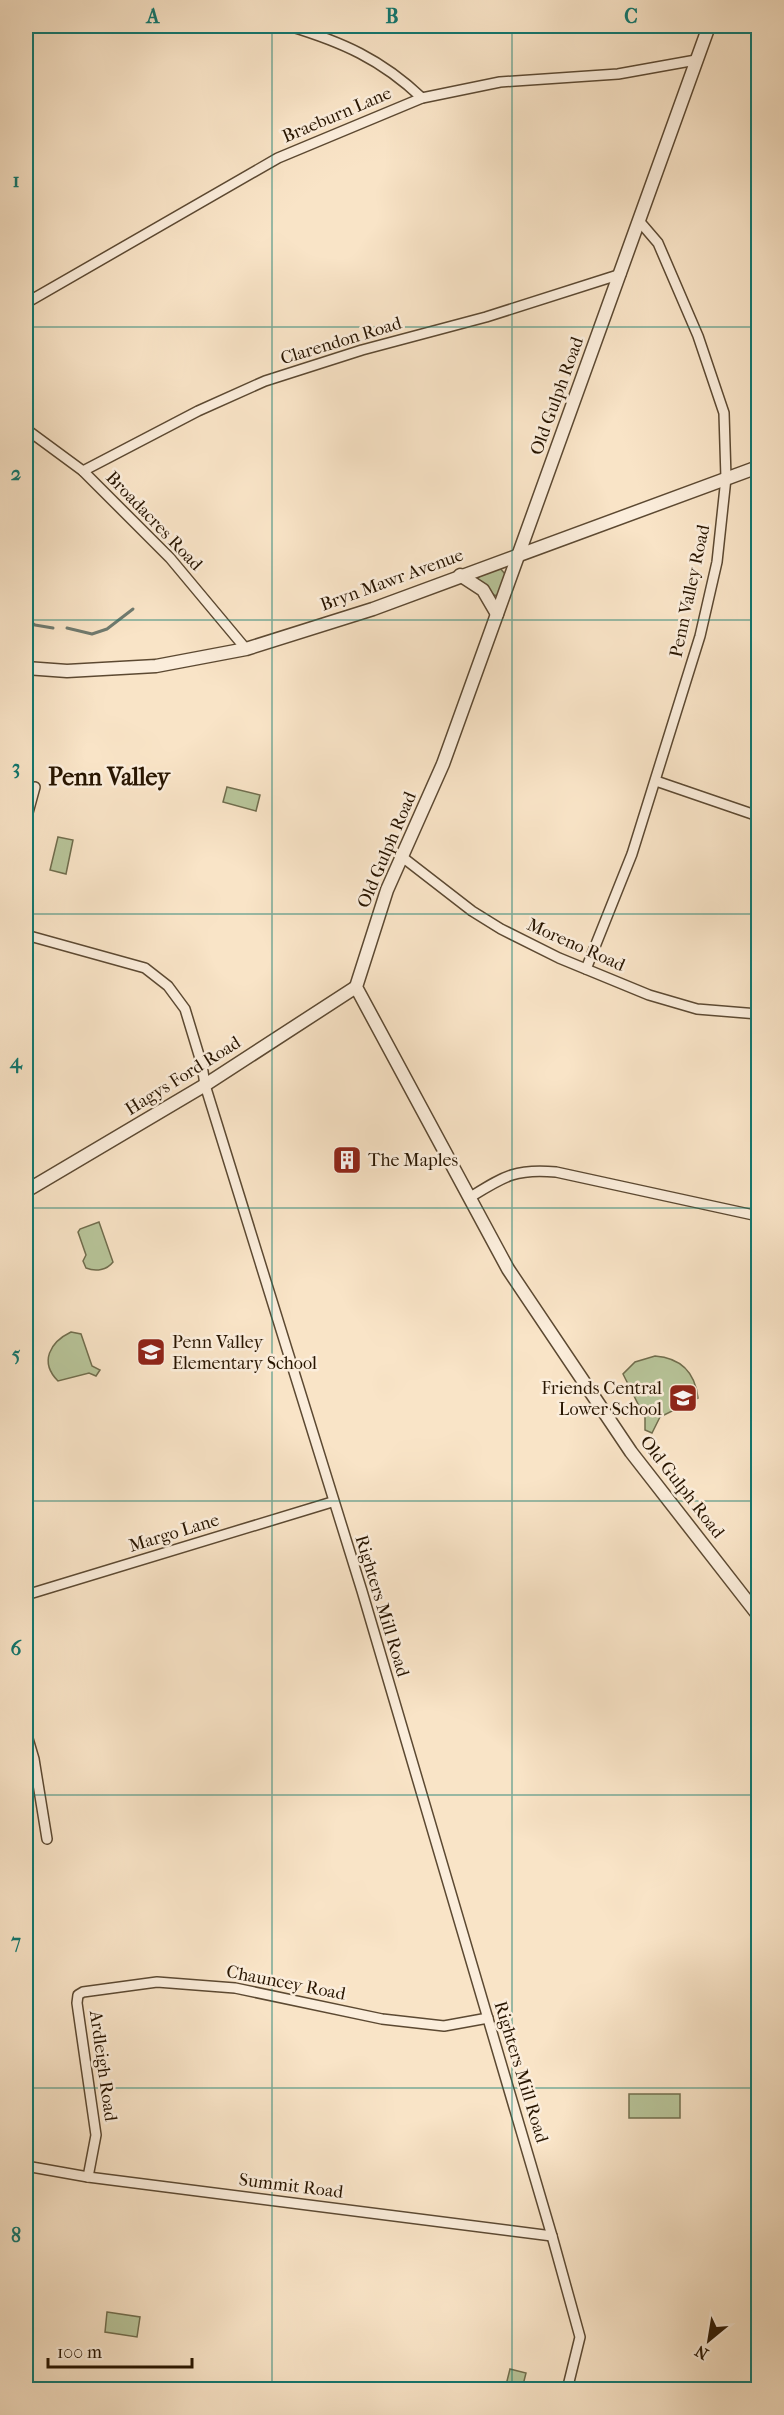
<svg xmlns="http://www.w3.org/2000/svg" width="784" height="2415" viewBox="0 0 784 2415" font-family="'IM FELL French Canon',serif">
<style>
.green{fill:#b8c59a;stroke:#706d4d;stroke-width:1.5}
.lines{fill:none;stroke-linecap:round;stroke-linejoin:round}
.stream{stroke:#6f7a6f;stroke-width:3}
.minor-casing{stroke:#5c4932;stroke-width:12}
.tertiary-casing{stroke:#5c4932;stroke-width:15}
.minor{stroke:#fbeddb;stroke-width:9}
.tertiary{stroke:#fbeddb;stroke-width:12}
.grid{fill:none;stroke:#0f766e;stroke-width:1.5;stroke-opacity:0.55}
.labels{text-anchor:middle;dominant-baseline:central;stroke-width:5;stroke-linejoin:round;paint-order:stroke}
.street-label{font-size:18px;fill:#281500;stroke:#fbeddb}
.poi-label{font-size:18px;fill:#281500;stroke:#fbeddb;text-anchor:start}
.district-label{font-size:24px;font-weight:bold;fill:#281500;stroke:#fbeddb}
.neatline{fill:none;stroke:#0f766e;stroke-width:2}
.grid-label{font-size:20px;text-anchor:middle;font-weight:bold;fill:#0f766e}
</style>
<rect width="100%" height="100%" fill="#f9e4c7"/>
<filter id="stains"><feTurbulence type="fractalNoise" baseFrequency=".00333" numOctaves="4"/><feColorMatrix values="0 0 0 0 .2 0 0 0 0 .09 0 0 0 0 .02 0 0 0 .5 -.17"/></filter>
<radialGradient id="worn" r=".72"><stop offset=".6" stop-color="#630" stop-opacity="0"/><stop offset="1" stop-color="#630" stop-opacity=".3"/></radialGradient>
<g class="green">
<polygon points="499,567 505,574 498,596 494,595 478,579 480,575"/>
<polygon points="227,787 260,795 256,811 223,802"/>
<polygon points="58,837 73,840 66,874 50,870"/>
<path d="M 99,1222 L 113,1262 C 107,1270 96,1272 86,1268 L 83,1261 L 86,1255 L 78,1232 L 80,1229 Z"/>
<path d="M 71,1332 L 81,1334 L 92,1366 L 100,1370 L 96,1376 L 89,1373 L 58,1381 C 39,1362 50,1342 71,1332 Z"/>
<path d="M 655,1356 C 681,1358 695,1372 698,1398 L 660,1417 L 652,1433 L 645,1430 L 645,1418 L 623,1374 L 635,1362 Z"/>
<rect x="629" y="2094" width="51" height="24"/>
<polygon points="107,2312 140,2317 137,2337 105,2332"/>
<polygon points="510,2369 526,2373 522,2389 505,2389"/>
</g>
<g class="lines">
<g class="stream">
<polyline points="26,619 35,625 53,628"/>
<polyline points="67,628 92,634 107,629 133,609"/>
</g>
<g class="minor-casing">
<g id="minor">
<path d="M 289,26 C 342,42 381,59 422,98"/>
<polyline points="26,303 278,158 422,98 500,82 618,74 696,60"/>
<polyline points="26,429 83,471 170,558 246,649"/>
<polyline points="83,471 198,411 265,381 362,350 486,317 621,274"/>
<polyline points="656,781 758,816"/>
<polyline points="26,820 35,787"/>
<polyline points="401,856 472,911 501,929 559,958 649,995 697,1009 758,1014"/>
<polyline points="26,935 145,968 168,986 185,1009 202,1065 205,1085 362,1591 552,2236 580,2337 567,2390"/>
<polyline points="586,969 632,854 700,636 717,562 726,478 724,413 698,336 658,243 640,222"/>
<path d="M 469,1198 C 503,1177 515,1168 556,1172 L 758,1216"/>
<polyline points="26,1595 332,1502"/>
<polyline points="26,1732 34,1759 47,1839"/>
<polyline points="26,2166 88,2177 552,2236"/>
<polyline points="88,2177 96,2135 77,2003 78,1995 83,1992 157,1982 235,1988 382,2019 444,2026 488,2018"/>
</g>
</g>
<g class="tertiary-casing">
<g id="tertiary">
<polyline points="709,26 443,764 387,890 356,987 508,1269 631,1452 758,1615"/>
<polyline points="460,575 483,590 497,614"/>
<polyline points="26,668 67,671 156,666 246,649 373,609 758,467"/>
<polyline points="26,1191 205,1085 356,987"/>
</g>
</g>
<use href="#minor" class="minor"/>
<use href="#tertiary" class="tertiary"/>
</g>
<path class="grid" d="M 272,26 L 272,2390M 512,26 L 512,2390M 26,327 L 758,327M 26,620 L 758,620M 26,914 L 758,914M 26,1208 L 758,1208M 26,1501 L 758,1501M 26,1795 L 758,1795M 26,2088 L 758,2088"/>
<defs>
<g id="building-square" transform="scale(1.5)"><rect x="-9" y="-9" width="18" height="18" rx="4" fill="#8f2418" stroke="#fbeddb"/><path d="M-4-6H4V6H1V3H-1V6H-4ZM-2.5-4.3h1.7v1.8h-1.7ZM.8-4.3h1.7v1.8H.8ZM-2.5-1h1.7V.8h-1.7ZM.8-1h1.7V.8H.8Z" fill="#fff"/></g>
<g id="school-square" transform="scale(1.5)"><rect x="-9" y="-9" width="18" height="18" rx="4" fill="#8f2418" stroke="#fbeddb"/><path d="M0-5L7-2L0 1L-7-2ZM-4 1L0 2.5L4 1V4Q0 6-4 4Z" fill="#fff"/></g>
</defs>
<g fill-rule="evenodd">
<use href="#building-square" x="347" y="1160"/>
<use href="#school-square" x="151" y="1352"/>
<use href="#school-square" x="683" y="1398"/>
</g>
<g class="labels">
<g class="street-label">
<text transform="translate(337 115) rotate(-23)">Braeburn Lane</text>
<text transform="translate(341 341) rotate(-17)">Clarendon Road</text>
<text transform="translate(557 396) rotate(-70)">Old Gulph Road</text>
<text transform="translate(154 521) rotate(46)">Broadacres Road</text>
<text transform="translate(392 580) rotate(-20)">Bryn Mawr Avenue</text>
<text transform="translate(690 591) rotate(-78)">Penn Valley Road</text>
<text transform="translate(387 850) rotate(-67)">Old Gulph Road</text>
<text transform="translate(576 945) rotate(24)">Moreno Road</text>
<text transform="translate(183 1076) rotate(-32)">Hagys Ford Road</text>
<text transform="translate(682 1487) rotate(52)">Old Gulph Road</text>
<text transform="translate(174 1533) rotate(-17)">Margo Lane</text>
<text transform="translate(382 1606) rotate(73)">Righters Mill Road</text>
<text transform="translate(286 1983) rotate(11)">Chauncey Road</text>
<text transform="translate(103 2066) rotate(82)">Ardleigh Road</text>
<text transform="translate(521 2072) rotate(73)">Righters Mill Road</text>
<text transform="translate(291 2186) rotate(7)">Summit Road</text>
</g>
<g class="poi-label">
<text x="368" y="1160">The Maples</text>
<text x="172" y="1342">Penn Valley<tspan x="172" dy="21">Elementary School</tspan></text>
<text x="662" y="1388" text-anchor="end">Friends Central<tspan x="662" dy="21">Lower School</tspan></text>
</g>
<g class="district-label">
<text x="109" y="777">Penn Valley</text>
</g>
</g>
<rect width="784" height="2415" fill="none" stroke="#f9e4c7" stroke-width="66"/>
<g transform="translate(709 2340) rotate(210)" stroke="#fbeddb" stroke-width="4.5" paint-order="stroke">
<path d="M0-4.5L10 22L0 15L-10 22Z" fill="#281500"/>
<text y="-9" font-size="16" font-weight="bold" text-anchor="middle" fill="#281500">N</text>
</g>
<path d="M48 2358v9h144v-9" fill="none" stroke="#281500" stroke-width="3"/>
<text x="57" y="2358" font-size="18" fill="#281500" stroke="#fbeddb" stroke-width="4.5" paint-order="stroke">100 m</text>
<rect x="33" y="33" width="718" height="2349" class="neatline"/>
<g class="grid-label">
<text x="153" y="23">A</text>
<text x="392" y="23">B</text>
<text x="631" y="23">C</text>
<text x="16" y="187">1</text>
<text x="16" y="480">2</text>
<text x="16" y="774">3</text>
<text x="16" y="1068">4</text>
<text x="16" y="1361">5</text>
<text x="16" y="1655">6</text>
<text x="16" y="1948">7</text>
<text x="16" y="2242">8</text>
</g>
<rect width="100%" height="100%" filter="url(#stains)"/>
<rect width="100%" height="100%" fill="url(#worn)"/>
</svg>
